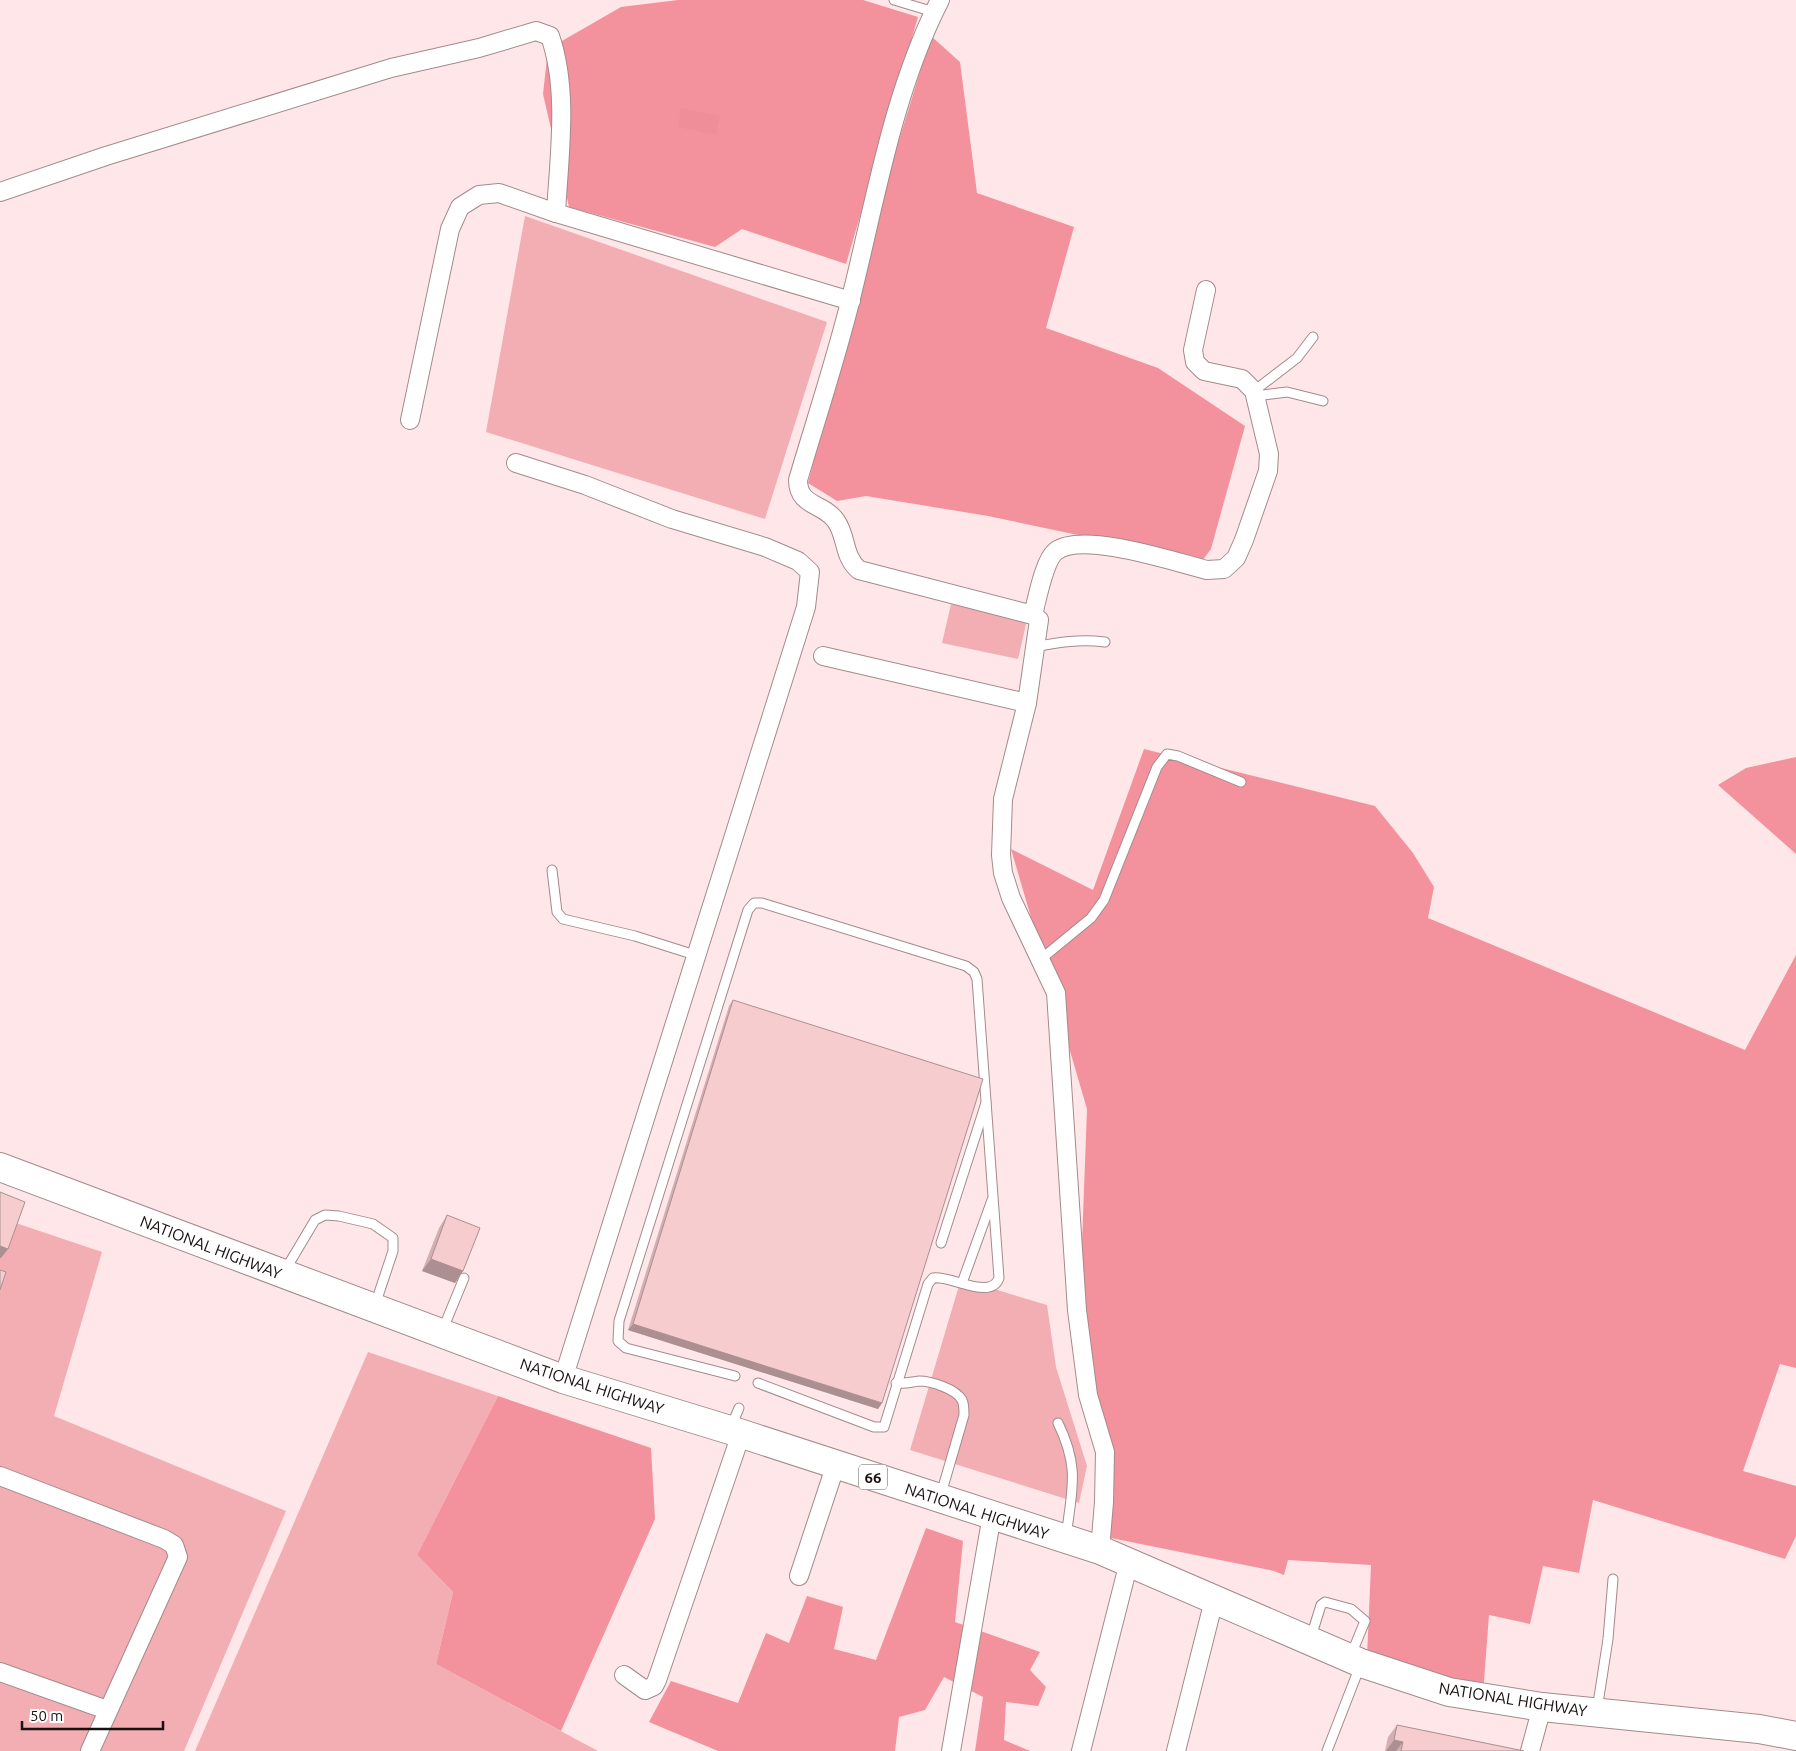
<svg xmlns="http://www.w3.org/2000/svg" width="1796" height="1751" viewBox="0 0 1796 1751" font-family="Ubuntu,sans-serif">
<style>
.green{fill:#f2aeb3}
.forest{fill:#f3929c}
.water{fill:#ef8e98}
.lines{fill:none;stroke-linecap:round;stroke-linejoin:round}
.service-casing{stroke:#a48a8b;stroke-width:11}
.minor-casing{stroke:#a48a8b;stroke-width:20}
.primary-casing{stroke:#a48a8b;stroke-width:30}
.service{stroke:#fff;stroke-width:9}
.minor{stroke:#fff;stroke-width:18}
.primary{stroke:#fff;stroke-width:28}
.wall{fill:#d4afb2}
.shaded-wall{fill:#ac8f91}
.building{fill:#f6cccf;stroke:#ac8f91}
.labels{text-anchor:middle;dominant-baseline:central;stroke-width:5;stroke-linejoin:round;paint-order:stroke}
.shield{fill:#fff;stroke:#5e5858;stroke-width:1}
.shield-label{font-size:15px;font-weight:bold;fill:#191010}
.street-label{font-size:16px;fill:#191010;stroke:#fff}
</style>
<rect width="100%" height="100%" fill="#ffe7e9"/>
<g class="green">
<polygon points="525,216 827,322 765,519 486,432"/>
<polygon points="951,604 1027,620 1018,659 942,643"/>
<polygon points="7,1220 102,1252 54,1416 286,1511 184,1751 0,1751 0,1240"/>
<polygon points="961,1279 1047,1305 1056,1367 1087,1466 1079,1503 910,1450"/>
<polygon points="368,1352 498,1396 417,1555 453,1592 436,1664 598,1751 195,1751"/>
</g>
<g class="forest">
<polygon points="678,0 863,0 918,17 846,264 742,229 715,247 569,207 543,94 548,49 621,7"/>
<polygon points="931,36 960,62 977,193 1074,227 1046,328 1158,368 1245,426 1211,549 1202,561 988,516 866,496 837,501 808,483 896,150"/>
<polygon points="1144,749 1375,806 1413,853 1434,887 1428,918 1745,1050 1796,955 1796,1368 1780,1364 1743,1471 1796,1486 1796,1536 1785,1559 1593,1500 1579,1573 1543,1566 1530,1624 1489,1615 1483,1694 1367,1657 1371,1565 1288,1560 1284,1575 1274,1571 1111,1538 1079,1322 1087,1109 1011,849 1093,890"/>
<polygon points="1796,757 1796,854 1718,785 1746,768"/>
<polygon points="498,1396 651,1448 655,1519 561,1731 436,1664 453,1592 417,1555"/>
<polygon points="926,1528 963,1541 955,1622 1040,1652 1030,1670 1046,1687 1038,1706 1006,1702 1004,1740 1030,1751 975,1751 983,1697 944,1677 925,1710 899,1717 895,1751 718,1751 649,1722 671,1681 738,1703 766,1633 789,1643 807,1596 843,1607 834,1649 876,1660"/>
</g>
<polygon class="water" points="681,108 720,116 716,135 678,127"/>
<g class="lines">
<g class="service-casing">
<g id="service">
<polyline points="894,0 934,12"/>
<polyline points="1254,391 1297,358 1313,337"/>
<polyline points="1255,396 1287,392 1323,401"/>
<path d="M 1035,647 C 1059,642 1080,639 1105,642"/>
<polyline points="552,870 557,912 563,919 635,936 695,955"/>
<polyline points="1041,959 1091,918 1104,900 1157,767 1167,754 1178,756 1241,782"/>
<polyline points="941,1243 986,1103"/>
<polyline points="284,1272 315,1220 325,1215 339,1216 373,1224 393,1238 393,1251 375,1305"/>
<polyline points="962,1283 992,1200"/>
<polyline points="443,1329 464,1278"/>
<path d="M 735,1376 L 626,1348 L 618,1341 L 619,1321 L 748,910 L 754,903 L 762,903 L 966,966 L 974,972 L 977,979 L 999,1278 C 991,1301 951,1275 933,1278 L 928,1284 L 884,1427 L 874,1427 L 758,1383"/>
<path d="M 896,1383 C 907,1384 911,1382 919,1381 C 931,1381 956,1389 962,1400 C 964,1404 964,1410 964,1415 L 941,1494"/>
<path d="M 1058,1423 C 1080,1468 1072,1489 1066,1537"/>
<polyline points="731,1427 739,1408"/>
<polyline points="1311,1637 1321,1605 1325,1602 1351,1609 1365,1621 1351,1655"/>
<polyline points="1597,1710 1608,1639 1613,1579"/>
<polyline points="1327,1751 1360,1666"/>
</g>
</g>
<g class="minor-casing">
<g id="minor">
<path d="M 940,0 C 893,92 876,198 851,298 C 836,359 816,419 798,480 C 798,507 824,503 836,521 C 847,536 843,557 859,570 L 1033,615 L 1039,620 L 1027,703 L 1003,799 L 1001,855 L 1003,873 L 1011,898 L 1056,993 L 1077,1310 L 1088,1395 L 1105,1452 L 1104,1502 L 1100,1550"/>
<path d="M 0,192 L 106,156 L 391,68 L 479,48 L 536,31 L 550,36 C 569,91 559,156 556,213"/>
<polyline points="410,420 450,229 460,207 479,195 499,193 556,213 851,301"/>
<polyline points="516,463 585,485 672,519 765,547 798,561 810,572 806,607 563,1379"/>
<path d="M 1033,615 C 1037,600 1044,560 1056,551 C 1083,531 1175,562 1207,570 L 1224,569 L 1236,558 L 1244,540 L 1268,471 L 1269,454 L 1254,391 L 1242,379 L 1204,371 L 1195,362 L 1193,350 L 1206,290"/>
<polyline points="823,656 1027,703"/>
<polyline points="0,1476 164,1539 174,1545 178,1557 90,1751"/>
<polyline points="799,1576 836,1464"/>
<polyline points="0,1672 107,1710"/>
<polyline points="624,1675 645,1690 654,1686 657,1680 741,1434"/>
<polyline points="951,1751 992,1515"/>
<polyline points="1081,1751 1129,1562"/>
<polyline points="1176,1751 1214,1600"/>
<polyline points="1530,1751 1542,1707"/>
</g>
</g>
<g class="primary-casing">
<polyline id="primary" points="0,1167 563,1379 730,1430 1100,1550 1361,1663 1449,1692 1542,1707 1759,1729 1796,1736"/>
</g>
<use href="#service" class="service"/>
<use href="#minor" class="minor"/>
<use href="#primary" class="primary"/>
</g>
<g class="wall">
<polygon points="733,1000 882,1403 878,1409 628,1330 729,1006"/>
<polygon points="447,1215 463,1271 455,1283 422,1271 439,1228"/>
<polygon points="1397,1725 1524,1751 1385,1751 1388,1737"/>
</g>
<g class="shaded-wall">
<polygon points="0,1246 8,1249 1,1258 0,1258"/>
<polygon points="431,1259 463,1271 455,1283 422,1271"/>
<polygon points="633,1324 882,1403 878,1409 628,1330"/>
<polygon points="1394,1740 1403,1742 1396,1751 1386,1751"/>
</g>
<g class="building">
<polygon points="733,1000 983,1079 882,1403 633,1324"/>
<polygon points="0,1192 25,1202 8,1249 0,1246"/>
<polygon points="447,1215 480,1228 463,1271 431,1259"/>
<polygon points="0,1270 6,1272 0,1290"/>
<polygon points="1397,1725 1524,1751 1401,1751 1403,1742 1394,1740"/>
</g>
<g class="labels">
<rect class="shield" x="859" y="1464.5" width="28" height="25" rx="4"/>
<g class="shield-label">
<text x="873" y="1477">66</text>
</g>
<g class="street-label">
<text transform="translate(211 1247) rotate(21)">NATIONAL HIGHWAY</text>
<text transform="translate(592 1386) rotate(18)">NATIONAL HIGHWAY</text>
<text transform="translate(977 1511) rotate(18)">NATIONAL HIGHWAY</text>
<text transform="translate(1513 1699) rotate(9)">NATIONAL HIGHWAY</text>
</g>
</g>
<path d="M22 1721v8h141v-8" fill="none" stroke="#191010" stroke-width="2.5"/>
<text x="30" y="1721" font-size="15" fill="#191010" stroke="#ffffff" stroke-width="4" paint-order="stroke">50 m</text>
</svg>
